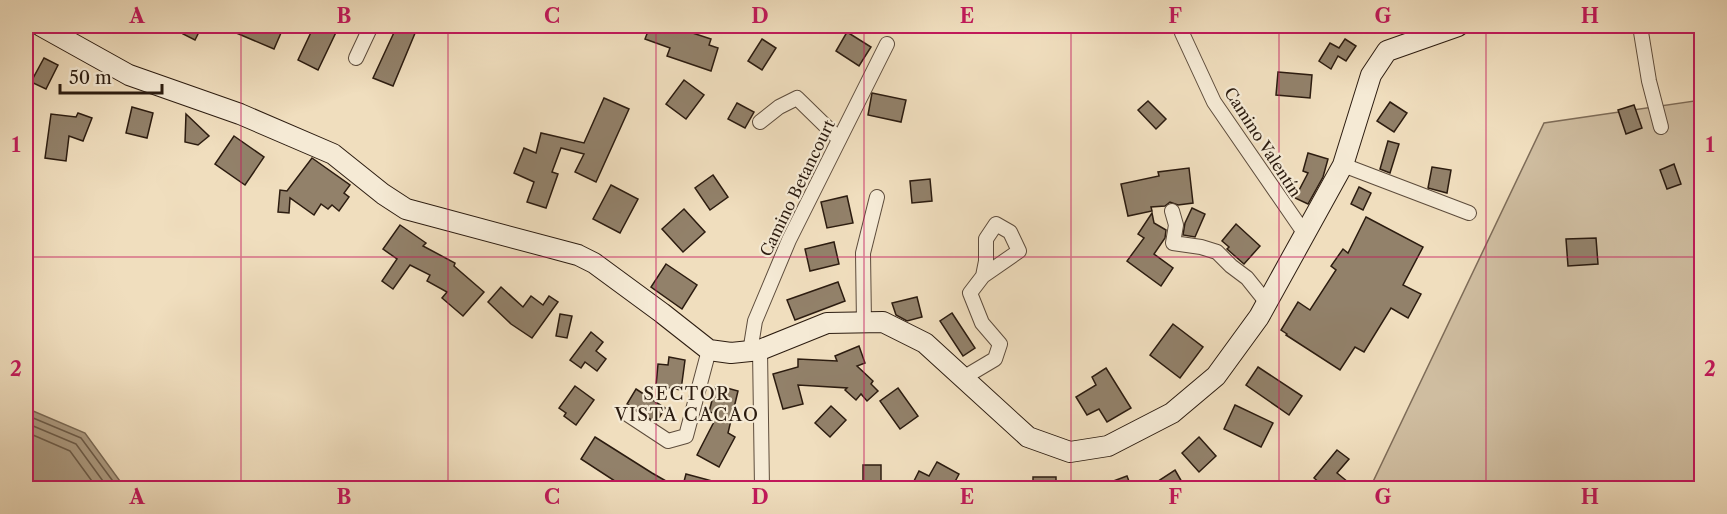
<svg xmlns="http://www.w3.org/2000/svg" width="1727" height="514" viewBox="0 0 1727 514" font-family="'Libre Caslon Text',serif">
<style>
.green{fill:#cfbda0;stroke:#7e6c58;stroke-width:1.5}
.water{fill:#ad9c83;stroke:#796955;stroke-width:1.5}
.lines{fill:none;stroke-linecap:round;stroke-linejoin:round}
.shore{stroke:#6c5c4a;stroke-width:1.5}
.building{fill:#92816a;stroke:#2c1c10;stroke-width:1.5}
.street-casing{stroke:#5d4c3c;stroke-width:16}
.secondary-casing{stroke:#2c1c10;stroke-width:22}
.street{stroke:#f5ead5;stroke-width:14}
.secondary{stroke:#f5ead5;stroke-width:20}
.grid{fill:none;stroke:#c2185b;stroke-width:1.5;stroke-opacity:0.55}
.labels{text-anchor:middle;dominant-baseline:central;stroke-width:4.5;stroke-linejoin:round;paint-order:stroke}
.street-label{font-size:16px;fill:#2c1c10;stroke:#f5ead5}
.neighbourhood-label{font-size:18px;letter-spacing:1.5px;fill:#2c1c10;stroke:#f5ead5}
.neatline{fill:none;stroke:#c2185b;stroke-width:2}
.grid-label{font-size:20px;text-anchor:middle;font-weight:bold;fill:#c2185b}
</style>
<rect width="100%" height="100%" fill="#f0debe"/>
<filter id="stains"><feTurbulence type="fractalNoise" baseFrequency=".00333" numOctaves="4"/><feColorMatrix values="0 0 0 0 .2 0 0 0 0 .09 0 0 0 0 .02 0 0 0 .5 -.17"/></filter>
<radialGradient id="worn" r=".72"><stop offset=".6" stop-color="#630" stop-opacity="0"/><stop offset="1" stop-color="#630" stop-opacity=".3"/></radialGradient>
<polygon class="green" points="1701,100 1701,488 1370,488 1544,123"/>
<polygon class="water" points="26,408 85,433 125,488 26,488"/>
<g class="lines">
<g class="shore">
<polyline points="26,415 81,438 118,488"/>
<polyline points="26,423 76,444 108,488"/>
<polyline points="26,432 70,451 97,488"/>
</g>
</g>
<g class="building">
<polygon points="187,26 202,26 195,40 183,34"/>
<polygon points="220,26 284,26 274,49"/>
<polygon points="314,26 339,26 318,70 298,60"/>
<polygon points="397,26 418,26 393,86 373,78"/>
<polygon points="650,26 671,26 711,39 709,45 718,48 711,71 667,56 670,48 645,39"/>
<polygon points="847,32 871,47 859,66 836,51"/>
<polygon points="762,39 776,48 762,70 748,61"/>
<polygon points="1345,39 1356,46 1346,61 1338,56 1331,69 1319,61 1330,43 1339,48"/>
<polygon points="44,58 58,65 46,89 31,82"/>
<polygon points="1278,72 1312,75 1310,98 1276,95"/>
<polygon points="684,80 704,95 686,119 666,104"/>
<polygon points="872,93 906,100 901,122 868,115"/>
<polygon points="604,98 629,109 596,182 575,172 584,154 561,148 552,172 558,174 546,208 527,202 534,182 514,173 524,148 536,153 541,133 584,143"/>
<polygon points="1148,101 1166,119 1156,129 1138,110"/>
<polygon points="1390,102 1407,113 1394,132 1377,121"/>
<polygon points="737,103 754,112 745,128 728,119"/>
<polygon points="1634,105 1642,128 1626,134 1618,110"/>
<polygon points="132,107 153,113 147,138 126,133"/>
<polygon points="78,113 92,118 83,141 69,136 66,161 45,158 51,114 76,117"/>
<polygon points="186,114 209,136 198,145 185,142"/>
<polygon points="234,136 264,157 245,185 215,164"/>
<polygon points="1388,141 1399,144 1390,173 1380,169"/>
<polygon points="1308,153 1328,159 1323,177 1308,204 1295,198 1308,173 1303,171"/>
<polygon points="312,158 350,185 344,193 349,197 339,211 332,205 328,209 321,204 314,215 290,198 289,213 278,212 280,190 287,191"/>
<polygon points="1674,164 1681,184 1667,189 1660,170"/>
<polygon points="1432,167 1451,170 1447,193 1428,188"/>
<polygon points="1189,168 1193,203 1178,205 1170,202 1165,206 1151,207 1152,211 1128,216 1121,184 1159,176 1158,172"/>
<polygon points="713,175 728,197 710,210 695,188"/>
<polygon points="930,179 932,201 912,203 910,181"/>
<polygon points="611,185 638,199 620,233 593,219"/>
<polygon points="1359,187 1371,193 1363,210 1351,204"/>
<polygon points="847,196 853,223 827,228 821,202"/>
<polygon points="1192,208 1205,214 1195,237 1183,235 1185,223"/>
<polygon points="684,209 705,232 683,252 662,229"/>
<polygon points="1152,213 1154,223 1166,230 1165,238 1154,254 1173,268 1161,286 1127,261 1144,238 1138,234"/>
<polygon points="1366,217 1423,247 1403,285 1421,294 1408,318 1391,308 1364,352 1355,347 1340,370 1286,335 1287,334 1281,330 1298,302 1310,310 1336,270 1331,266 1343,249 1348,253"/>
<polygon points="1236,224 1260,246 1244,264 1227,249 1229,247 1222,241"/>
<polygon points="400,225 426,243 423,246 455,263 454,266 484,292 463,316 442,298 447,292 427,281 430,275 410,265 393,289 382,281 397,259 383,249"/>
<polygon points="1596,238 1598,264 1568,266 1566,239"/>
<polygon points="834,242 839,264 810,271 805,249"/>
<polygon points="666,264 697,285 682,309 651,287"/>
<polygon points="838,282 845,301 795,320 787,300"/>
<polygon points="501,287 523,307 531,296 543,305 549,296 558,302 532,338 511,324 488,302"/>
<polygon points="917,297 922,317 907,321 896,315 892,303"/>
<polygon points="952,313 975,348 963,356 940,321"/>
<polygon points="560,314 572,316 567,338 556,336"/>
<polygon points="1173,324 1203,347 1180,378 1150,355"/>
<polygon points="591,332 603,342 596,351 606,359 597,371 585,362 581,368 570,360"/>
<polygon points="859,346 865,363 857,366 873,381 871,384 878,391 867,401 861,394 856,400 845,390 847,388 798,385 803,404 783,409 773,374 798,367 798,359 837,361 835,356"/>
<polygon points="669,357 685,360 681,390 656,386 658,364 668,365"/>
<polygon points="1258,367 1302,396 1289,415 1246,385"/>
<polygon points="1106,368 1131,408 1107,422 1099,409 1087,415 1076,397 1096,385 1092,377"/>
<polygon points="716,385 738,391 728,433 735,437 719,467 697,455 718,414 709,412"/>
<polygon points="575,386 594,400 576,425 564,416 566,413 559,408"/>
<polygon points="898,388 918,416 900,429 880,401"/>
<polygon points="636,389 665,408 656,423 627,404"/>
<polygon points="1235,405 1273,423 1261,447 1224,429"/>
<polygon points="831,406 846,420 830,437 815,423"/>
<polygon points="595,437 652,473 680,489 627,489 581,459"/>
<polygon points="1199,437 1216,456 1199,472 1182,453"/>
<polygon points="1337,450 1349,459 1337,473 1348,482 1342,489 1327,489 1314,478"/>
<polygon points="937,462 959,474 951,489 910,489 919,471 929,476"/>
<rect x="863" y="465" width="18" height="24"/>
<polygon points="1175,470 1186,489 1146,489"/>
<polygon points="686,474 727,485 726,489 682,489"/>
<polygon points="1127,476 1132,489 1097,489 1097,487"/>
<rect x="1033" y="477" width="23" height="12"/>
</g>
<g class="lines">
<g class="street-casing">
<g id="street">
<polyline points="1640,26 1649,81 1661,127"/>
<polyline points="1182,33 1214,102 1305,234"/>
<polyline points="356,58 371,26"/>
<polyline points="760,122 779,107 797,98 839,139"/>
<polyline points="1343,165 1469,213"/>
<polyline points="1172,211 1176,225 1173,243 1201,247 1217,252 1231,266 1247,278 1267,303"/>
<polyline points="864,323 863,253 877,197"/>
<polyline points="760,350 762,488"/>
<polyline points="750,352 755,321 789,240 887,44"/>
<polyline points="963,378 995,359 1000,344 982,323 970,293 983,276 1019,251 1010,232 996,224 986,239 986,261 983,276"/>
<polyline points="627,414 668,441 686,436 709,350"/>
</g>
</g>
<g class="secondary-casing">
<polyline id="secondary" points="41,26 129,75 240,114 333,154 383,194 406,209 578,255 594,263 662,313 709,350 731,353 760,350 827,323 883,322 925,343 1028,437 1070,452 1108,446 1172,413 1216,376 1259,317 1343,165 1371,75 1387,51 1458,26"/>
</g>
<use href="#street" class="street"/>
<use href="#secondary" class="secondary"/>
</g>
<path class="grid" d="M 241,26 L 241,488M 448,26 L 448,488M 656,26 L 656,488M 864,26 L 864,488M 1071,26 L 1071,488M 1279,26 L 1279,488M 1486,26 L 1486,488M 26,257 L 1702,257"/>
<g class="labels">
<g class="street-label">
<text transform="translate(1263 142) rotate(57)">Camino Valentín</text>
<text transform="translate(797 188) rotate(-64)">Camino Betancourt</text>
</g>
<g class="neighbourhood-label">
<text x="687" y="394">SECTOR<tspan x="687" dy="21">VISTA CACAO</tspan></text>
</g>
</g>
<rect width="1727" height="514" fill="none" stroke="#f0debe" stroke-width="66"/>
<path d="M60 84v9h102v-9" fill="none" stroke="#2c1c10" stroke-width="3"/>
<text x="69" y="84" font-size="18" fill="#2c1c10" stroke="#f5ead5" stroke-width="4.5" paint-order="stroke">50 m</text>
<rect x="33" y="33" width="1661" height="448" class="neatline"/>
<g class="grid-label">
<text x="137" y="23">A</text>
<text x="344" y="23">B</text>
<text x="552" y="23">C</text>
<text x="760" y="23">D</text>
<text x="967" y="23">E</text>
<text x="1175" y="23">F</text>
<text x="1383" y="23">G</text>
<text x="1590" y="23">H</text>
<text x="16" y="152">1</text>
<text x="1710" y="152">1</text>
<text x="16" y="376">2</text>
<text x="1710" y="376">2</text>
<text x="137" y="504">A</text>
<text x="344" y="504">B</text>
<text x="552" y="504">C</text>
<text x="760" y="504">D</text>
<text x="967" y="504">E</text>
<text x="1175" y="504">F</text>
<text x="1383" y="504">G</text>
<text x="1590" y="504">H</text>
</g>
<rect width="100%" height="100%" filter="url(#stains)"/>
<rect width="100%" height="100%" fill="url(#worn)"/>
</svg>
